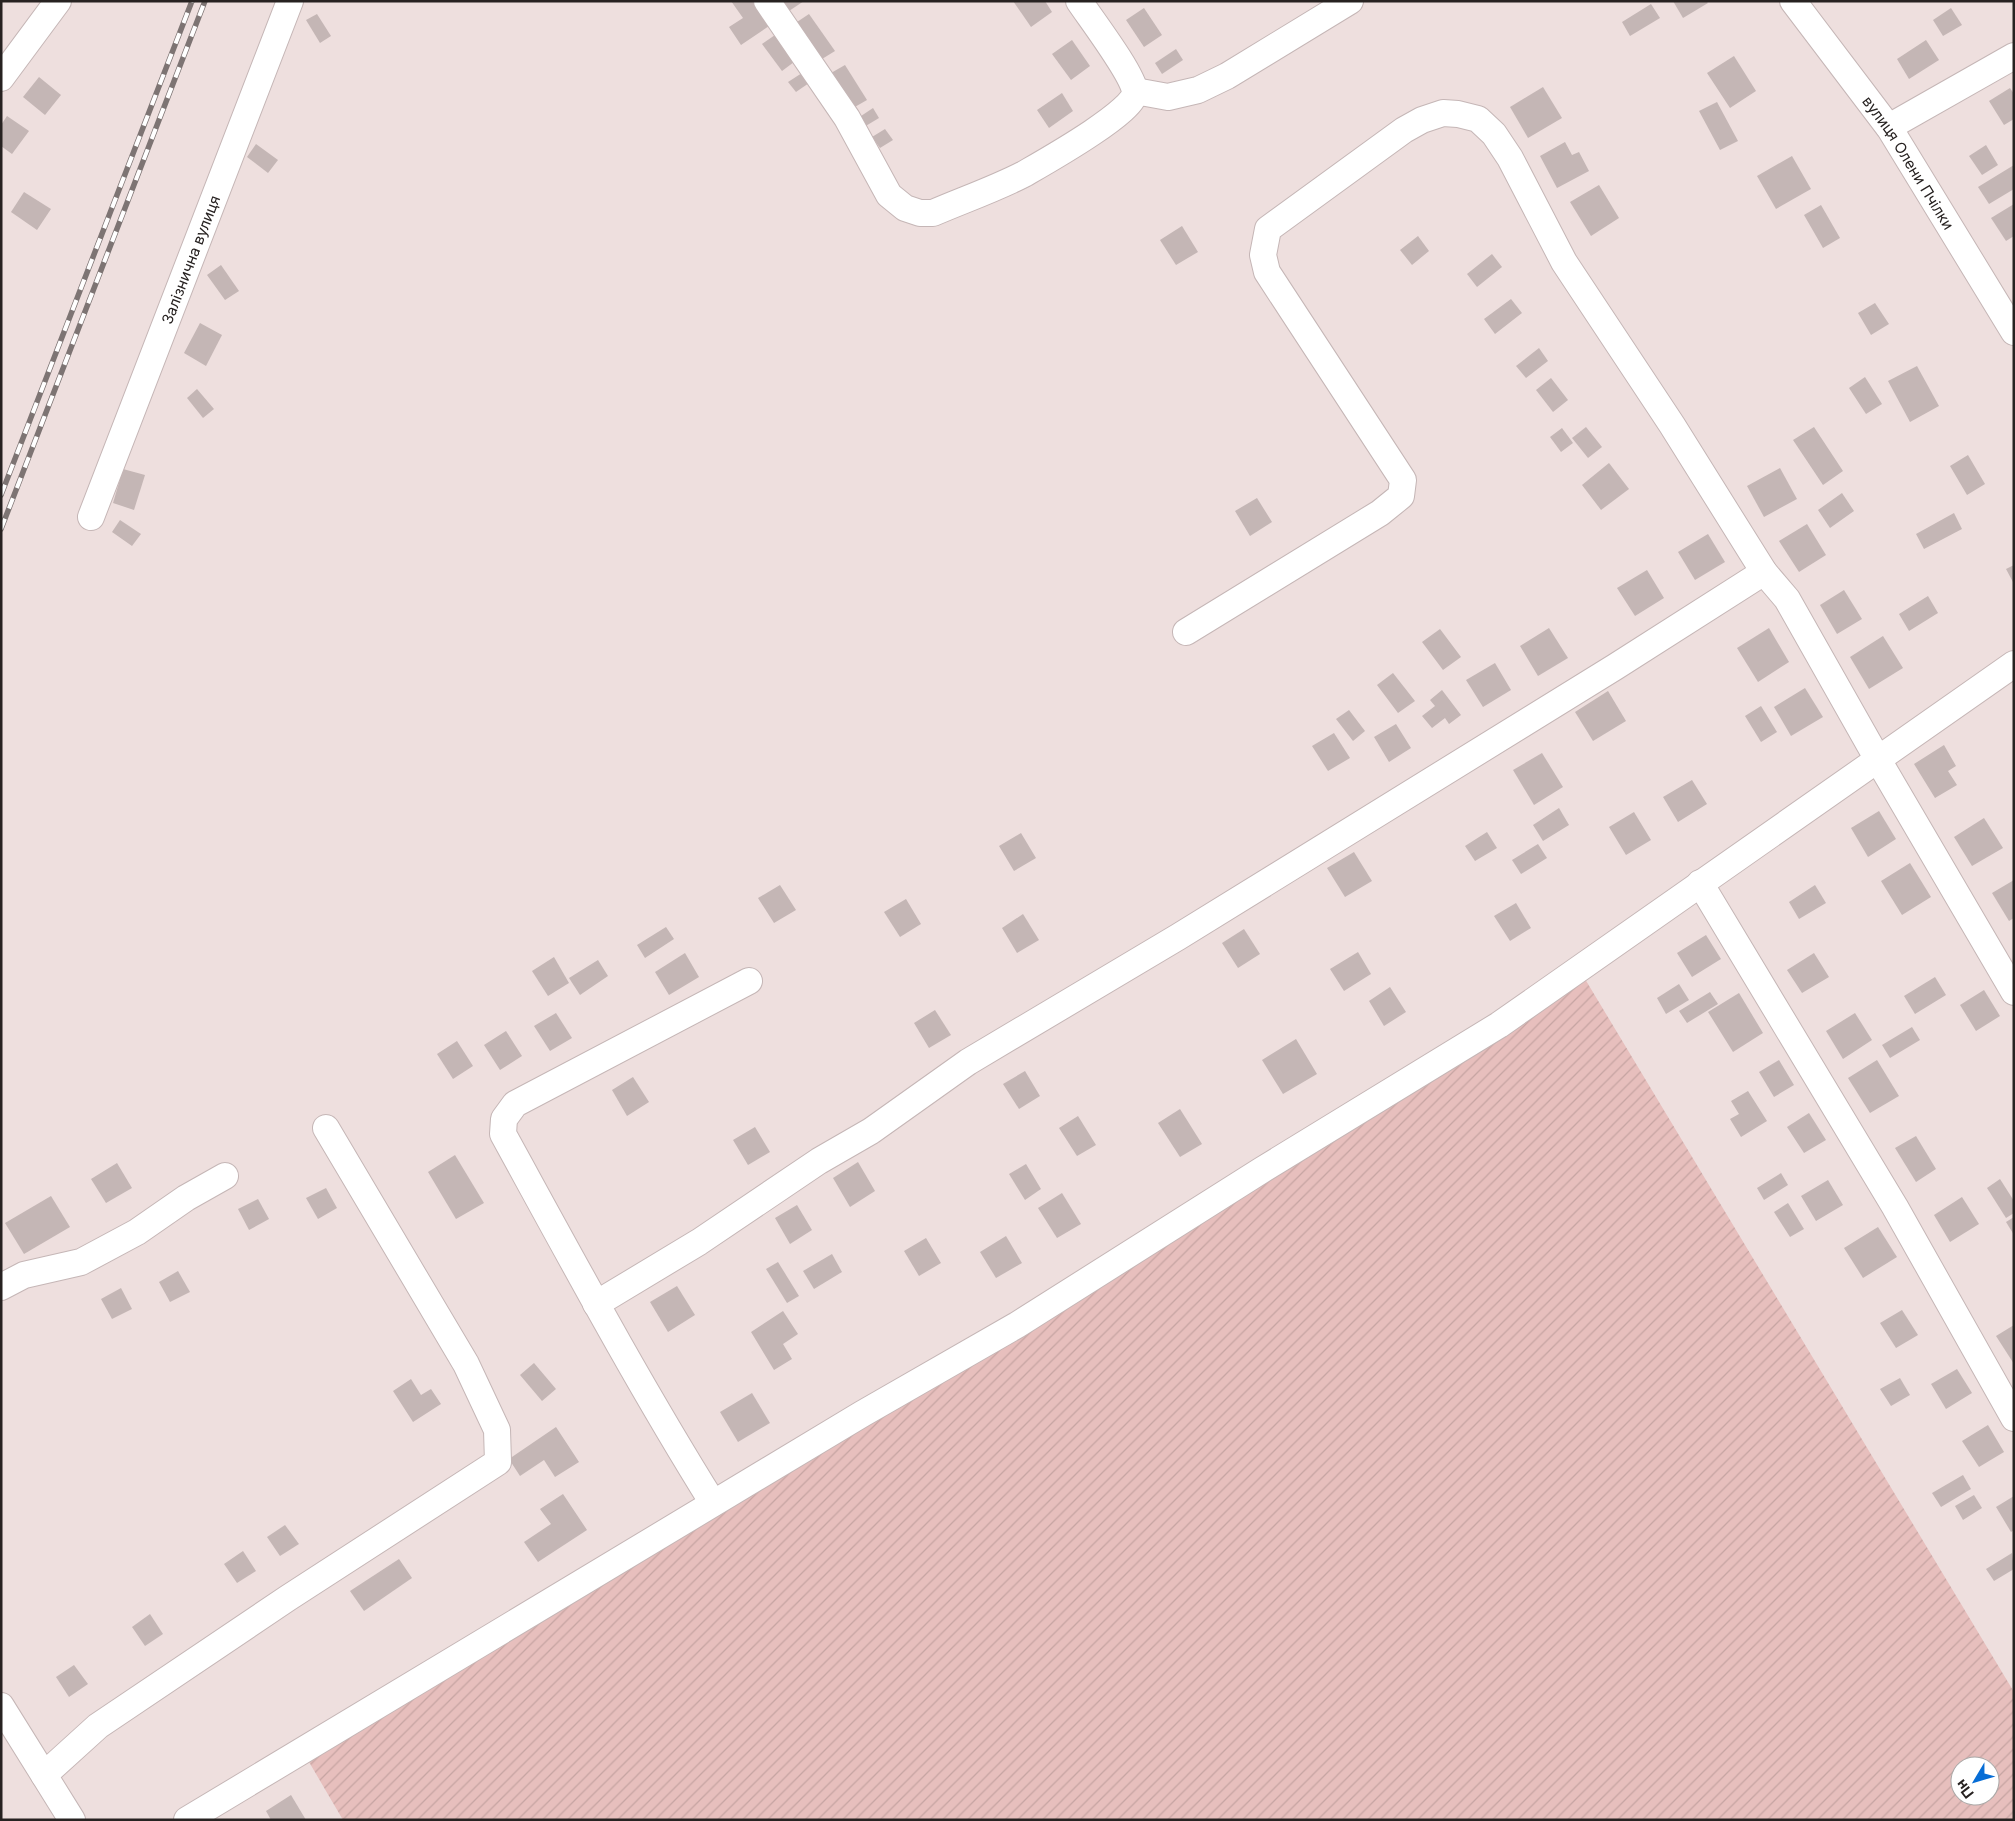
<svg xmlns="http://www.w3.org/2000/svg" width="2015" height="1821" viewBox="0 0 2015 1821" font-family="Inter,sans-serif">
<style>
.garden{fill:url(#garden-furrows);fill-rule:evenodd}
.building{fill:#c4b6b5}
.lines{fill:none;stroke-linecap:round;stroke-linejoin:round}
.minor-casing{stroke:#c5b6b6;stroke-width:28}
.minor{stroke:#fff;stroke-width:26}
.rail-casing{stroke:#7d7473;stroke-width:5.5}
.rail{stroke:#fff;stroke-width:4;stroke-dasharray:11;stroke-linecap:butt}
.labels{text-anchor:middle;dominant-baseline:central;stroke-width:4;stroke-linejoin:round;paint-order:stroke}
.street-label{font-size:15px;fill:#272221;stroke:#fff}
</style>
<defs>
<pattern id="garden-furrows" width="10" height="10" patternUnits="userSpaceOnUse" patternTransform="scale(1.25)"><rect width="10" height="10" fill="#e7bfbd"/><path d="M-1 1l2-2M0 10L10 0M9 11l2-2" fill="none" stroke="#c6a4a2"/></pattern>
</defs>
<rect width="100%" height="100%" fill="#eedfde"/>
<path class="garden" d="M 1579,969 L 2014,1692 L 2014,1820 L 343,1820 L 302,1750 ZM 1960,1766 L 1990,1766 L 1990,1796 L 1960,1796 Z"/>
<g class="building">
<polygon points="731,1 752,1 769,26 741,45 729,27 743,18"/>
<polygon points="783,1 804,1 789,11"/>
<polygon points="1013,1 1045,1 1052,12 1031,27"/>
<polygon points="1673,1 1706,1 1708,3 1683,18"/>
<polygon points="1651,4 1660,18 1630,36 1622,22"/>
<polygon points="1144,8 1162,35 1144,47 1126,20"/>
<polygon points="1951,8 1962,25 1943,36 1933,20"/>
<polygon points="317,14 331,36 320,43 306,20"/>
<polygon points="809,14 835,51 822,59 797,22"/>
<polygon points="775,35 794,62 782,71 762,44"/>
<polygon points="1072,40 1090,66 1071,80 1052,54"/>
<polygon points="1926,40 1939,60 1909,79 1897,59"/>
<polygon points="1176,49 1183,60 1162,74 1155,63"/>
<polygon points="1734,56 1756,91 1730,108 1707,73"/>
<polygon points="845,65 867,100 853,108 831,73"/>
<polygon points="802,73 809,83 796,92 788,82"/>
<polygon points="39,77 61,95 45,115 23,97"/>
<polygon points="1543,87 1562,118 1528,138 1510,107"/>
<polygon points="2010,88 2014,94 2014,119 2004,125 1989,101"/>
<polygon points="1062,93 1073,111 1049,128 1037,110"/>
<polygon points="1717,102 1738,141 1720,150 1699,111"/>
<polygon points="873,108 879,118 864,127 858,118"/>
<polygon points="7,116 29,131 12,154 1,146 1,125"/>
<polygon points="885,129 893,140 880,148 872,137"/>
<polygon points="1565,142 1572,155 1579,152 1589,171 1557,188 1540,156"/>
<polygon points="256,144 278,160 268,173 247,157"/>
<polygon points="1986,145 1998,165 1982,175 1969,156"/>
<polygon points="1792,156 1811,189 1776,209 1757,176"/>
<polygon points="2014,165 2014,189 1989,204 1978,187"/>
<polygon points="1599,185 1619,218 1591,236 1570,202"/>
<polygon points="24,192 51,209 37,230 11,212"/>
<polygon points="2014,204 2014,236 2006,241 1991,218"/>
<polygon points="1821,205 1840,238 1823,248 1804,215"/>
<polygon points="1182,226 1198,252 1176,265 1160,240"/>
<polygon points="1418,236 1429,251 1412,265 1400,250"/>
<polygon points="1492,254 1502,267 1477,287 1467,274"/>
<polygon points="221,265 239,291 225,300 207,275"/>
<polygon points="1511,299 1522,313 1495,334 1484,319"/>
<polygon points="1875,303 1889,324 1871,335 1858,313"/>
<polygon points="200,323 222,335 206,366 184,353"/>
<polygon points="1539,348 1548,361 1526,378 1516,366"/>
<polygon points="1917,366 1939,406 1910,422 1888,381"/>
<polygon points="1865,377 1882,404 1866,414 1849,388"/>
<polygon points="1551,378 1568,400 1553,412 1536,390"/>
<polygon points="197,389 214,409 203,418 187,398"/>
<polygon points="1586,427 1602,447 1588,458 1572,438"/>
<polygon points="1814,427 1843,471 1823,485 1793,440"/>
<polygon points="1562,428 1573,443 1561,452 1550,437"/>
<polygon points="1968,455 1985,484 1967,495 1950,466"/>
<polygon points="1609,463 1629,489 1601,510 1582,485"/>
<polygon points="1780,468 1797,499 1764,517 1747,486"/>
<polygon points="123,469 145,475 134,510 113,503"/>
<polygon points="1842,493 1854,511 1830,528 1818,510"/>
<polygon points="1257,498 1272,522 1250,536 1235,511"/>
<polygon points="1954,513 1962,529 1924,549 1916,534"/>
<polygon points="120,520 141,534 132,546 112,532"/>
<polygon points="1807,524 1826,555 1799,572 1779,541"/>
<polygon points="1708,534 1725,562 1695,580 1678,552"/>
<polygon points="2014,565 2014,584 2006,569"/>
<polygon points="1647,570 1664,598 1635,616 1617,588"/>
<polygon points="1844,590 1862,619 1837,634 1820,605"/>
<polygon points="1928,596 1938,613 1909,631 1899,614"/>
<polygon points="1549,628 1568,658 1538,676 1520,646"/>
<polygon points="1769,628 1789,662 1758,682 1737,648"/>
<polygon points="1440,629 1461,657 1443,670 1422,642"/>
<polygon points="1883,636 1903,668 1869,689 1850,657"/>
<polygon points="1495,663 1511,690 1483,707 1466,680"/>
<polygon points="1393,673 1415,701 1398,713 1377,685"/>
<polygon points="1805,688 1823,717 1791,736 1774,707"/>
<polygon points="1442,690 1461,715 1449,724 1445,718 1432,728 1422,716 1435,706 1430,700"/>
<polygon points="1608,691 1626,721 1593,741 1575,712"/>
<polygon points="1761,706 1777,732 1761,742 1745,716"/>
<polygon points="1349,710 1365,731 1353,741 1336,719"/>
<polygon points="1396,724 1411,748 1389,762 1374,737"/>
<polygon points="1334,733 1350,758 1328,771 1312,746"/>
<polygon points="1944,745 1956,766 1948,771 1957,785 1935,798 1914,764"/>
<polygon points="1542,753 1563,787 1534,805 1513,770"/>
<polygon points="1692,780 1707,804 1678,822 1663,797"/>
<polygon points="1559,808 1569,825 1543,841 1533,825"/>
<polygon points="1879,811 1896,839 1868,857 1851,828"/>
<polygon points="1634,812 1651,840 1626,855 1609,827"/>
<polygon points="1984,818 2003,848 1972,866 1954,837"/>
<polygon points="1487,832 1497,848 1475,861 1465,846"/>
<polygon points="1021,833 1036,858 1014,871 999,846"/>
<polygon points="1538,844 1547,858 1521,874 1512,860"/>
<polygon points="1354,852 1372,881 1345,897 1327,868"/>
<polygon points="1910,863 1931,897 1902,915 1881,881"/>
<polygon points="2014,880 2014,918 2009,921 1992,893"/>
<polygon points="780,885 796,910 774,923 758,898"/>
<polygon points="1815,885 1826,903 1799,919 1789,902"/>
<polygon points="906,899 921,924 900,937 884,912"/>
<polygon points="1516,903 1531,928 1510,941 1494,916"/>
<polygon points="1023,914 1039,940 1017,953 1002,928"/>
<polygon points="666,927 674,939 645,958 637,945"/>
<polygon points="1244,929 1260,954 1238,968 1222,943"/>
<polygon points="1706,935 1721,959 1692,977 1677,953"/>
<polygon points="1358,952 1371,974 1344,991 1330,969"/>
<polygon points="685,953 699,977 669,995 655,972"/>
<polygon points="1814,953 1829,977 1802,993 1787,970"/>
<polygon points="554,957 569,983 548,996 532,971"/>
<polygon points="598,960 608,976 580,995 569,978"/>
<polygon points="1935,977 1946,995 1915,1014 1904,996"/>
<polygon points="1679,984 1689,1000 1666,1014 1657,998"/>
<polygon points="1390,987 1406,1012 1384,1026 1369,1001"/>
<polygon points="1984,990 2000,1016 1976,1031 1960,1005"/>
<polygon points="1710,992 1718,1004 1687,1023 1679,1011"/>
<polygon points="1739,993 1763,1033 1733,1052 1708,1012"/>
<polygon points="935,1010 951,1035 929,1048 914,1023"/>
<polygon points="556,1013 572,1038 550,1051 534,1026"/>
<polygon points="1855,1013 1872,1040 1843,1059 1826,1031"/>
<polygon points="1912,1027 1920,1040 1890,1058 1882,1045"/>
<polygon points="506,1031 522,1056 500,1070 484,1045"/>
<polygon points="1296,1039 1317,1074 1283,1094 1262,1060"/>
<polygon points="457,1041 473,1066 453,1079 437,1054"/>
<polygon points="1779,1060 1794,1085 1774,1097 1759,1072"/>
<polygon points="1877,1060 1899,1096 1870,1113 1848,1078"/>
<polygon points="1025,1071 1040,1096 1019,1109 1003,1084"/>
<polygon points="633,1077 649,1102 627,1116 612,1090"/>
<polygon points="1748,1091 1767,1121 1741,1137 1730,1119 1739,1114 1731,1101"/>
<polygon points="1180,1109 1202,1144 1180,1157 1158,1123"/>
<polygon points="1809,1113 1826,1140 1804,1153 1787,1127"/>
<polygon points="1078,1116 1096,1145 1077,1156 1059,1128"/>
<polygon points="755,1127 770,1152 748,1165 733,1140"/>
<polygon points="1916,1136 1936,1169 1916,1182 1895,1148"/>
<polygon points="455,1155 484,1203 456,1219 428,1172"/>
<polygon points="858,1162 875,1191 850,1207 833,1178"/>
<polygon points="117,1163 132,1188 106,1203 91,1179"/>
<polygon points="1026,1164 1041,1189 1025,1200 1009,1174"/>
<polygon points="1781,1173 1788,1185 1764,1200 1757,1188"/>
<polygon points="2000,1179 2014,1201 2014,1213 2006,1218 1987,1188"/>
<polygon points="1828,1180 1843,1205 1816,1221 1801,1196"/>
<polygon points="326,1188 337,1208 318,1219 306,1198"/>
<polygon points="1062,1193 1081,1224 1057,1238 1038,1208"/>
<polygon points="51,1196 70,1227 24,1254 5,1223"/>
<polygon points="1962,1197 1979,1224 1950,1242 1934,1215"/>
<polygon points="258,1199 269,1219 249,1230 238,1209"/>
<polygon points="1788,1203 1804,1229 1790,1237 1774,1212"/>
<polygon points="797,1205 812,1230 790,1244 775,1218"/>
<polygon points="2014,1217 2014,1235 2006,1222"/>
<polygon points="1878,1227 1897,1257 1863,1278 1844,1248"/>
<polygon points="1006,1236 1022,1263 996,1278 980,1252"/>
<polygon points="926,1238 941,1263 919,1276 904,1251"/>
<polygon points="832,1254 842,1272 814,1289 803,1271"/>
<polygon points="778,1262 799,1296 787,1303 766,1269"/>
<polygon points="178,1271 190,1292 170,1302 159,1282"/>
<polygon points="677,1286 695,1315 668,1332 650,1302"/>
<polygon points="121,1288 132,1309 112,1319 101,1299"/>
<polygon points="1902,1310 1918,1335 1896,1348 1880,1323"/>
<polygon points="783,1311 798,1334 783,1344 792,1359 774,1370 751,1332"/>
<polygon points="2014,1325 2014,1364 1996,1336"/>
<polygon points="534,1363 556,1389 542,1401 520,1375"/>
<polygon points="1957,1369 1972,1393 1946,1409 1931,1384"/>
<polygon points="1900,1378 1910,1395 1891,1406 1880,1389"/>
<polygon points="411,1379 421,1395 431,1389 441,1404 413,1422 393,1391"/>
<polygon points="752,1393 770,1423 738,1442 720,1412"/>
<polygon points="1988,1425 2004,1452 1979,1467 1962,1441"/>
<polygon points="556,1427 579,1462 555,1477 544,1460 520,1476 509,1459"/>
<polygon points="1963,1475 1971,1489 1941,1507 1932,1493"/>
<polygon points="563,1494 587,1530 538,1562 524,1542 551,1524 540,1509"/>
<polygon points="1974,1495 1982,1508 1963,1520 1955,1506"/>
<polygon points="2014,1496 2014,1530 2011,1532 1996,1507"/>
<polygon points="285,1525 299,1544 280,1556 267,1537"/>
<polygon points="243,1551 256,1571 237,1583 224,1564"/>
<polygon points="2012,1553 2014,1569 1994,1581 1986,1569"/>
<polygon points="399,1559 412,1578 364,1611 350,1591"/>
<polygon points="150,1614 163,1634 145,1646 132,1627"/>
<polygon points="74,1665 88,1684 69,1697 56,1677"/>
<polygon points="291,1795 306,1820 271,1820 266,1811"/>
</g>
<g class="lines">
<g class="minor-casing">
<g id="minor">
<path d="M 767,1 L 847,118 L 889,195 L 905,208 L 920,213 L 933,213 C 963,200 995,189 1024,174 C 1043,163 1136,111 1135,92 C 1133,74 1091,19 1079,1"/>
<path id="s1" d="M 1793,1 L 1890,129 L 2014,332"/>
<polyline points="1,78 58,1"/>
<polyline points="1135,91 1168,97 1198,90 1227,76 1350,1"/>
<polyline points="1889,127 2014,56"/>
<path id="s2" d="M 91,517 L 290,1"/>
<polyline points="1186,632 1380,513 1401,496 1403,480 1267,272 1263,255 1268,229 1404,130 1422,120 1443,113 1458,114 1478,119 1494,134 1510,158 1564,262 1672,425 1764,572 1787,599 1877,758 2014,992"/>
<polyline points="1700,883 1895,1207 2014,1418"/>
<polyline points="1,1287 24,1275 81,1262 137,1232 186,1198 225,1176"/>
<polyline points="596,1304 699,1242 819,1161 871,1131 968,1062 1178,937 1615,667 1764,572"/>
<path d="M 713,1503 C 638,1383 571,1258 503,1134 L 504,1119 L 515,1104 L 749,981"/>
<polyline points="1,1706 72,1820"/>
<polyline points="44,1775 98,1726 288,1598 498,1462 497,1430 466,1364 326,1128"/>
<polyline points="187,1820 862,1414 1017,1325 1262,1170 1499,1025 2014,664"/>
</g>
</g>
<use href="#minor" class="minor"/>
<g class="rail-casing">
<g id="rail">
<polyline points="1,495 192,1"/>
<polyline points="1,529 205,1"/>
</g>
</g>
<use href="#rail" class="rail"/>
</g>
<g class="labels">
<g class="street-label">
<text stroke="none"><textPath href="#s1" startOffset="199">вулиця Олени Пчілки</textPath></text>
<text stroke="none"><textPath href="#s2" startOffset="276">Залізнична вулиця</textPath></text>
</g>
</g>
<rect width="2015" height="1821" fill="none" stroke="#272221" stroke-width="5"/>
<g transform="translate(1975 1781) rotate(232)"><circle r="24" fill="#ffffff" stroke="#a9a7a6"/>
<path d="M0-4L9 19L0 12L-9 19Z" fill="#066dd6"/>
<text y="-8" font-size="14" font-weight="bold" text-anchor="middle" fill="#272221">Пн</text>
</g>
</svg>
